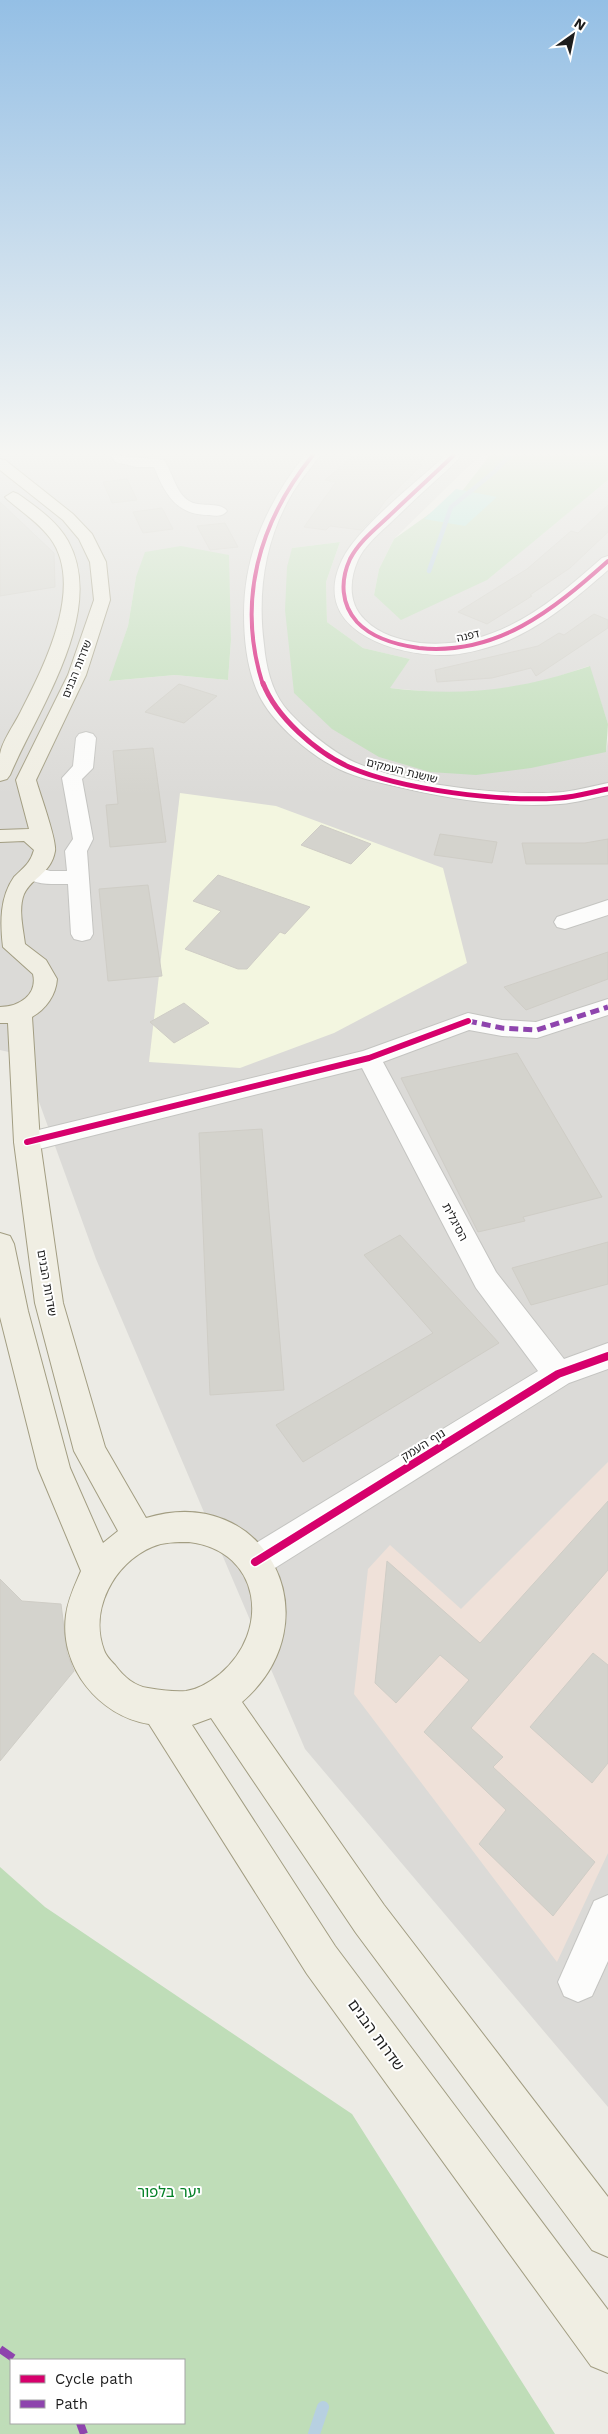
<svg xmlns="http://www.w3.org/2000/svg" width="608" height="2434" viewBox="0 0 608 2434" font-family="'Work Sans','Noto Sans Hebrew',sans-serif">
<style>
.residential{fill:#dbdad7;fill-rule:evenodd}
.commercial{fill:#efe1d9}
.education{fill:#f3f6e0}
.forest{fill:#bfddb8;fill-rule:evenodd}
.pitch{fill:#aee7d9}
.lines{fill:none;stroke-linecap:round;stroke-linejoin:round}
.stream-far1{stroke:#b7d0e1;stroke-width:4.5}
.stream{stroke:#b7d0e1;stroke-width:12}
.building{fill:#d4d3cd;stroke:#cfcdc6}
.minor-casing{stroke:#c4c4c1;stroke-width:2}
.major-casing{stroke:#a29d82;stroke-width:2}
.minor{fill:#fcfcfb;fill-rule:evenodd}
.major{fill:#f0eee3;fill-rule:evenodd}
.quiet-far1{stroke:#8e44ad;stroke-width:5;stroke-dasharray:9 5;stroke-linecap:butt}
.quiet{stroke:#8e44ad;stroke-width:8;stroke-dasharray:16 8;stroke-linecap:butt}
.cycleway-far3-casing{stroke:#fff;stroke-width:5.5}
.cycleway-far2-casing{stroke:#fff;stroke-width:8}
.cycleway-far1-casing{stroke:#fff;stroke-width:9}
.cycleway-casing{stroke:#fff;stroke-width:11}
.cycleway-far3{stroke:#d6006c;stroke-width:4}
.cycleway-far2{stroke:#d6006c;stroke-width:5}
.cycleway-far1{stroke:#d6006c;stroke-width:6}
.cycleway{stroke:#d6006c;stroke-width:8}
.labels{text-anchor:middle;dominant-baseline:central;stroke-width:4;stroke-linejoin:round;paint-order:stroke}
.far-street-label{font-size:11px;fill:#1d1d1d;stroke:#fff}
.street-label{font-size:12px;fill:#1d1d1d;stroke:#fff}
.near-street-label{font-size:15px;fill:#1d1d1d;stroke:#fff}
.near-park-label{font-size:15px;fill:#058127;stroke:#fff}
</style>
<rect width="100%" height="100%" fill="#ecebe5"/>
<path class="residential" d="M 0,455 L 480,455 L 394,539 L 379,569 L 374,595 L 487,579 L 608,480 L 608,724 L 589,666 L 544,681 L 483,692 L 434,692 L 389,688 L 410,659 L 363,648 L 327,622 L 326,582 L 340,542 L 292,548 L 294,693 L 606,752 L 608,740 L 608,2107 L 305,1749 L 96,1259 L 22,1055 L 0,1050 ZM 228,555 L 231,640 L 228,680 L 175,675 L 110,681 L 128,626 L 136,577 Z"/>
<polygon class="commercial" points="608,1462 608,1853 557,1962 354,1694 368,1569 390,1545 461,1609"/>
<polygon class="education" points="180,793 276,806 443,868 467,963 334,1033 240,1068 149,1062"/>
<g class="forest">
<polygon points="490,455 608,455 608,480 487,580 401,620 374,595 379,569 394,539 463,490"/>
<path d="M 340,542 L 326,582 L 327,622 L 363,648 L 410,659 L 390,688 C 464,697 519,690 590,666 L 608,724 L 606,752 L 531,768 L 476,775 L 430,772 L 379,757 L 332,729 L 294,693 L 285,610 L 287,567 L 292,548 Z"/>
<polygon points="181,546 229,555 231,640 228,680 175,675 109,681 128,626 136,577 145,552"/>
<path d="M 0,1867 L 45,1907 L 352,2114 L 555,2434 L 0,2434 ZM 11,2360 L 184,2360 L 184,2423 L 11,2423 Z"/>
</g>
<polygon class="pitch" points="456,489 497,497 465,526 424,519"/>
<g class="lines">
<polyline class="stream-far1" points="429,571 451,507 494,472 510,455"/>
<polyline class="stream" points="314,2434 323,2407"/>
</g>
<g class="building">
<polygon points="355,455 427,455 418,464 422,465 385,501 375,516 361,530 330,526 326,530 304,527 336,482 325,480"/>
<polygon points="127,479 137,500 112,503 103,482"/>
<polygon points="0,502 54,553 55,587 0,596"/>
<polygon points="608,505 608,532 570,568 530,595 532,596 487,624 458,612 527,569 571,531 578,533"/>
<polygon points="162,508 173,529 143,533 133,512"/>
<polygon points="225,523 238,547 210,550 197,526"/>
<polygon points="594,614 608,620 608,628 536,676 531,668 492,678 437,682 435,670 538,646 559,633 564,635"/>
<polygon points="179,684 217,696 184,723 145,712"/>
<polygon points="153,748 166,842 110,847 106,805 118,804 113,751"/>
<polygon points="321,825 371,844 351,864 301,845"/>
<polygon points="440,834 497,842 492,863 434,855"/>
<polygon points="608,839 608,864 526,864 522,843 585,843"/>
<polygon points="218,875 310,907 285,934 280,932 247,969 238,969 185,949 221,911 193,901"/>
<polygon points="148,885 162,976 108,981 99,889"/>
<polygon points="608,952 608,979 526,1010 504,987"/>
<polygon points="184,1003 209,1023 174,1043 150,1022"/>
<polygon points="517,1053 602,1197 523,1217 525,1221 478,1232 401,1078"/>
<polygon points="262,1129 284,1390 210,1395 199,1133"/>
<polygon points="400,1235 499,1343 303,1462 276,1425 433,1333 364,1255"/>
<polygon points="608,1242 608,1284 531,1305 512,1268"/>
<polygon points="608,1501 608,1570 471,1728 503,1757 493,1767 595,1862 553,1916 479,1844 506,1810 424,1732 469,1680 440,1655 396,1703 375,1683 387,1561 480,1643"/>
<polygon points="0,1579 22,1601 61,1604 67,1653 74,1671 0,1761"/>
<polygon points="593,1653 608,1665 608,1763 592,1783 530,1727"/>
</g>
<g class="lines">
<g class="minor-casing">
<g id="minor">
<path d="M 111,455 L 164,460 C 173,473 175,492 189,501 C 199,508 220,501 227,511 C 222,517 215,516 209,515 C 176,515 165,494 154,467 L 137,467 L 115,462 Z"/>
<path d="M 305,455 L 320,455 C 311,468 301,479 293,492 C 265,539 257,591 264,645 C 266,666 271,689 284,706 C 299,725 332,752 354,762 C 406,785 507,797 563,792 C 578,790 593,786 608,783 L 608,795 C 592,798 576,803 560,804 C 505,808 449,799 395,786 C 377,782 358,778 341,770 C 312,757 273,724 259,695 C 247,670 244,640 244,614 C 244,553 268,502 305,455 Z"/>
<path d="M 446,455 L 461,455 C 454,465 443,473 434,482 C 418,496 403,511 387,526 C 376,536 364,547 358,560 C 349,580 348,604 365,620 C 380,635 400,640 420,643 C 495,650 549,605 602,558 L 608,556 L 608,570 C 576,598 540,629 499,644 C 480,650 459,656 440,655 C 388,654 310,627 342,560 C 358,527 417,482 446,455 Z"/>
<path d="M 86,732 L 93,734 L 96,738 L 93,768 L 82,779 L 93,839 L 87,851 L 93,934 L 90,939 L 82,941 L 74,939 L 71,934 L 68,884 C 53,884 31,886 22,873 L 25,868 L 33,866 L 50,871 L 67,871 L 65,851 L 73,839 L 62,778 L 73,766 L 76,738 L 79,734 Z"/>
<polygon points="608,900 608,915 565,929 557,927 554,922 557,917"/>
<polygon points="608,999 608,1015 537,1038 502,1036 469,1030 383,1062 496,1272 564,1359 608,1343 608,1369 569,1383 267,1573 255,1578 243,1573 238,1562 243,1551 538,1371 476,1288 362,1068 27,1152 18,1149 14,1142 18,1135 363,1051 468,1013 502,1020 536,1022"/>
<polygon points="608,1895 608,1961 592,1996 578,2002 564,1996 558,1982 594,1901"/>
</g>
</g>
<g class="major-casing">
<g id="major">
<path d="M 0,459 L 5,460 L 73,514 L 92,534 L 106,562 L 110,600 L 86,675 L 36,780 C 40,794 57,840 55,851 C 51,874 32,877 24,894 C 18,909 23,928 25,944 L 46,960 L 57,979 C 56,995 46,1009 32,1017 L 40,1142 L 63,1303 L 105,1447 L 146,1518 C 266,1481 336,1621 242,1702 L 384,1905 L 608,2197 L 608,2257 L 592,2250 L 356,1933 L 211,1718 L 192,1725 L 335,1946 L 608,2310 L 608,2373 L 591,2366 L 307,1974 L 149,1724 C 99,1716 59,1667 66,1615 C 68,1599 75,1585 81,1571 L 38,1468 L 0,1317 L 0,1233 L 10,1236 L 14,1244 L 28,1311 L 70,1468 L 103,1543 L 118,1531 L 74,1451 L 35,1303 L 14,1142 L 8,1023 L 0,1023 L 0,1007 C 19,1007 38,995 33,974 L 3,947 C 0,922 0,897 14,877 C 24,867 30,864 34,850 L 24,841 L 0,842 L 0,830 L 29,829 L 16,780 L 68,675 L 94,600 L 90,562 L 79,539 L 63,520 L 0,470 ZM 189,1542 C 262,1551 271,1631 220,1674 C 210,1682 199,1689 186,1691 C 175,1692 160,1690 148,1688 C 134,1686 123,1676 115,1665 C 111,1661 106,1656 104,1650 C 89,1610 114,1563 152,1547 C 164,1542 176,1542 189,1542 Z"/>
<path d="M 13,492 L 18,494 C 36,507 57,521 68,541 C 107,612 38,709 10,775 L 7,779 L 0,781 C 0,772 0,763 0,754 C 2,741 14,725 20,713 C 43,668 86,586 50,538 C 39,523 22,512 8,500 L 5,497 Z"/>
</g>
</g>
<use href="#minor" class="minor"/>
<use href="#major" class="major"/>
<polyline class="quiet-far1" points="468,1021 502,1028 537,1030 608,1007"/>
<g class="quiet">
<polyline points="0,2349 16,2360"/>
<polyline points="80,2423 84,2434"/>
</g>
<g class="cycleway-far3-casing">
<g id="cycleway-far3">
<path d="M 454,455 C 432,476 410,496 388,517 C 374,530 359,542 350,559 C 340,581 341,604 357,622 C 373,639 397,645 419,648 C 497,656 553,610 608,561"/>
<path d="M 263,685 C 236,601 259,522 313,455"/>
</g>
</g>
<g class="cycleway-far2-casing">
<path id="cycleway-far2" d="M 263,683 C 276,717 316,752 349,767 C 403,790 500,802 559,798 C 576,797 592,792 608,789"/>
</g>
<g class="cycleway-far1-casing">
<polyline id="cycleway-far1" points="27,1142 369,1058 468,1021"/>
</g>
<g class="cycleway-casing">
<polyline id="cycleway" points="255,1562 558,1374 608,1356"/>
</g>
<use href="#cycleway-far3" class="cycleway-far3"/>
<use href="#cycleway-far2" class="cycleway-far2"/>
<use href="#cycleway-far1" class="cycleway-far1"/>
<use href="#cycleway" class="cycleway"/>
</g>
<linearGradient id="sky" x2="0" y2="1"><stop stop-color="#94bfe5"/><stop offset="0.57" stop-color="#f6f6f3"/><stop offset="1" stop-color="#f6f6f3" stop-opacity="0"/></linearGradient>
<rect width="608" height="796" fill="url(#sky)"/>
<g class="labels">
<g class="far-street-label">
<text transform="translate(468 636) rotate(-13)">דפנה</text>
<text transform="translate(77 669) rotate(-68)">שדרות הבנים</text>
<text transform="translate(402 771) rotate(14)">שושנת העמקים</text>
</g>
<g class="street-label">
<text transform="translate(455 1222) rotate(62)">הסיגלית</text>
<text transform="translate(47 1283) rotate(80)">שדרות הבנים</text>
<text transform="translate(423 1445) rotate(-32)">נוף העמק</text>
</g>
<g class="near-street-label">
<text transform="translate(376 2035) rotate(54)">שדרות הבנים</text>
</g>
<g class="near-park-label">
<text x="169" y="2192">יער בלפור</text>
</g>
</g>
<rect x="10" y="2359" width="175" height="65" fill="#ffffff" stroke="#a5a5a5"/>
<rect x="20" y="2375" width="25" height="8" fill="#d6006c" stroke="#a5a5a5"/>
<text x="55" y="2384" font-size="15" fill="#1d1d1d">Cycle path</text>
<rect x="20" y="2400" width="25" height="8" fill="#8e44ad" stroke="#a5a5a5"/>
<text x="55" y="2409" font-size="15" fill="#1d1d1d">Path</text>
<g transform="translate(573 35) rotate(33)" stroke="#ffffff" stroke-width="4" paint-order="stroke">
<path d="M0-4L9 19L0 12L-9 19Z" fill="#1d1d1d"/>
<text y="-8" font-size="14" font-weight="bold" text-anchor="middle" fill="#1d1d1d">N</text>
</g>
</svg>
